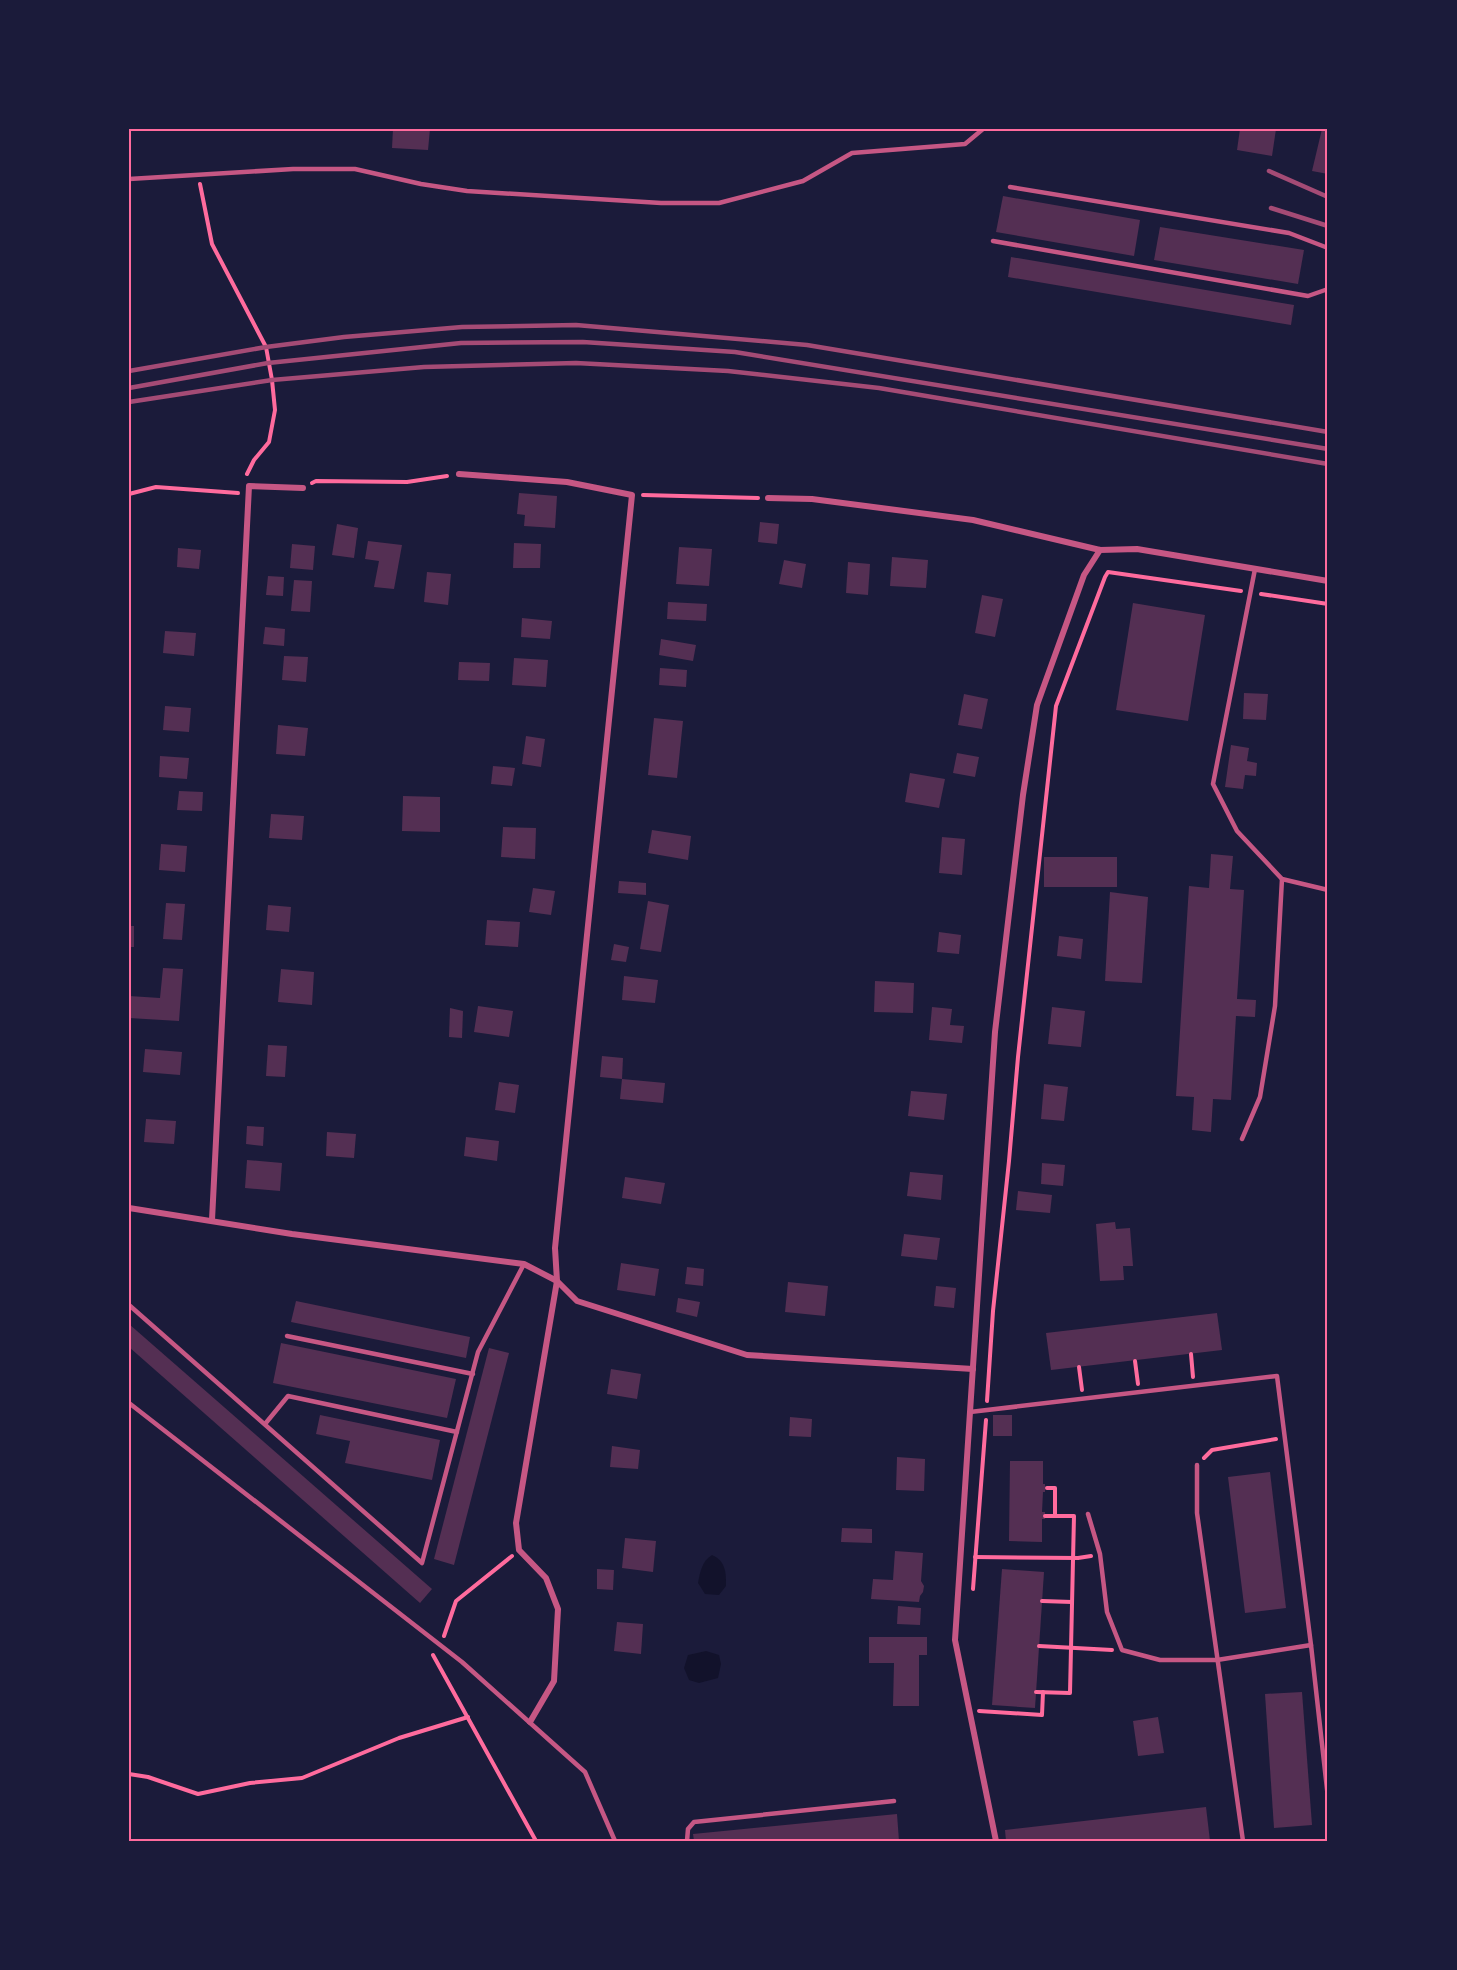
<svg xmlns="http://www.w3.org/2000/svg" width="1457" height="1970" viewBox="0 0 1457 1970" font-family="Roboto,sans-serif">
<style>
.water{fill:#12122b}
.building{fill:#542f53}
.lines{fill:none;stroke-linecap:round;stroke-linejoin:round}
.path{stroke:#ff6b9d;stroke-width:4}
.service{stroke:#c65784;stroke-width:4.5}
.minor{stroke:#c65784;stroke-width:6}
.rail{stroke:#a44b75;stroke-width:4.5}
.neatline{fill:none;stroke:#ff6b9d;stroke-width:2}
</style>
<rect width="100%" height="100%" fill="#1b1b3a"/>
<g class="water">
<path d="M 712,1555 C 726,1561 726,1573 726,1586 L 719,1595 L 705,1594 L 698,1583 C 700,1572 702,1561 712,1555 Z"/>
<polygon points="706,1651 719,1655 721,1664 718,1678 699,1683 689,1680 684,1668 688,1655"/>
</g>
<g class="building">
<polygon points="393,129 430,129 428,150 392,148"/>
<polygon points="1240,129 1276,129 1272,156 1237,150"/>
<polygon points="1322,129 1328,129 1328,174 1312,171"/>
<polygon points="1003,196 1140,220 1134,256 996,232"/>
<polygon points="1160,227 1304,250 1298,284 1154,260"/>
<polygon points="1011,257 1294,305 1291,325 1008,277"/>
<polygon points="519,493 557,496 555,528 524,526 525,515 517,514"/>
<polygon points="760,522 779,524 777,544 758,542"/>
<polygon points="337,524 358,528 354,558 332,555"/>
<polygon points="368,541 402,545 394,589 374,587 379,561 365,559"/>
<polygon points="514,543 541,544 540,568 513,568"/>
<polygon points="292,544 315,546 313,570 290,568"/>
<polygon points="679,547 712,549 709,586 676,584"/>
<polygon points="178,548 201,550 199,569 177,567"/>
<polygon points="892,557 928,560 926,588 890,586"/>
<polygon points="784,560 806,564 802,588 779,584"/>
<polygon points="848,562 870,564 868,595 846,593"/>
<polygon points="427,572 451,574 448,605 424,602"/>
<polygon points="268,576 284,577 283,596 266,595"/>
<polygon points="294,580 312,581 310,612 291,611"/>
<polygon points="982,595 1003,599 995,637 975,633"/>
<polygon points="668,602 707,604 706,621 667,619"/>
<polygon points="1133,603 1205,615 1188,721 1116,710"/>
<polygon points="522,618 552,621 550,639 521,637"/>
<polygon points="265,627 285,629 284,646 263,644"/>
<polygon points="165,631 196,633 194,656 163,653"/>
<polygon points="661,639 696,645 693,661 659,655"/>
<polygon points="284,656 308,657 306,682 282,680"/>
<polygon points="514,658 548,660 546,687 512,685"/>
<polygon points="459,662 490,663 489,681 458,680"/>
<polygon points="660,668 687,670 686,687 659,685"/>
<polygon points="1244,693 1268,694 1266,720 1243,719"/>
<polygon points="964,694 988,699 982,729 958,725"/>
<polygon points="165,706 191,708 189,732 163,730"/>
<polygon points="654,718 683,721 677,778 648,775"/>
<polygon points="278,725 308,728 305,756 276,754"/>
<polygon points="526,736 545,739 541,767 522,764"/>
<polygon points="1231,745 1249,748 1247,761 1257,763 1256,776 1245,775 1243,789 1225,787"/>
<polygon points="957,753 979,757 975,777 953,773"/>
<polygon points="160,756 189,758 187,779 159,777"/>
<polygon points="493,766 515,768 512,786 491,784"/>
<polygon points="910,773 945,779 939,808 905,802"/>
<polygon points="179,791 203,792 202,811 177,810"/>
<polygon points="403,796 440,797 440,832 402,831"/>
<polygon points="271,814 304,816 302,840 269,838"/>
<polygon points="503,827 536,828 535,859 501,857"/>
<polygon points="652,830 691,836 688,860 648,853"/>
<polygon points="942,837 965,839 962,875 939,873"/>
<polygon points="161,844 187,846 185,872 159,870"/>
<polygon points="1211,854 1233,856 1230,889 1244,890 1237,999 1256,1000 1255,1017 1236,1016 1231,1100 1213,1099 1211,1132 1192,1130 1194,1097 1176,1096 1189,886 1209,888"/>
<rect x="1044" y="857" width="73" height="30"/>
<polygon points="619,881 646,883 646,895 618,893"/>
<polygon points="533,888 555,891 551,915 529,912"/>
<polygon points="1110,892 1148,897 1142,983 1105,981"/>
<polygon points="648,901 669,905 661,952 640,949"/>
<polygon points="166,903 185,904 182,940 163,939"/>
<polygon points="268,905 291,907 289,932 266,930"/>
<polygon points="487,920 520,922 518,947 485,945"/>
<rect x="129" y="926" width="5" height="21"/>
<polygon points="939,932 961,935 959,954 937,952"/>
<polygon points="1059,936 1083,939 1081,959 1057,956"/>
<polygon points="614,944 629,947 626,962 611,960"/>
<polygon points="163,968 183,969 179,1021 129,1018 129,996 160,998"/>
<polygon points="281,969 314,972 312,1005 278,1002"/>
<polygon points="624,976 658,980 655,1003 622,1000"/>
<polygon points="875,981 914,983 913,1013 874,1012"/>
<polygon points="478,1006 513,1011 509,1037 474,1032"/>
<polygon points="932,1007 952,1009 950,1025 964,1026 962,1043 929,1040"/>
<polygon points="1052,1007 1085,1011 1081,1047 1048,1044"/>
<polygon points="450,1008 463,1011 462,1038 449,1037"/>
<polygon points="268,1045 287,1046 285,1077 266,1076"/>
<polygon points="145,1049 182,1052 180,1075 143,1072"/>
<polygon points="602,1056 623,1058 622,1079 600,1077"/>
<polygon points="622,1079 665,1083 663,1103 620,1099"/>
<polygon points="499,1082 519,1085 515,1113 495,1110"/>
<polygon points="1044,1084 1068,1087 1064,1121 1041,1119"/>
<polygon points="911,1091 947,1094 944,1120 908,1116"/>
<polygon points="146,1119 176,1121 174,1144 144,1142"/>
<polygon points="247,1126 264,1127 263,1146 246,1144"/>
<polygon points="327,1132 356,1134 354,1158 326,1156"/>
<polygon points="466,1137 499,1141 497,1161 464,1156"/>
<polygon points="247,1160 282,1163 280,1191 245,1188"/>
<polygon points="1042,1163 1065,1165 1063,1186 1041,1184"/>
<polygon points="910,1172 943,1175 941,1200 907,1196"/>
<polygon points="625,1177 665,1183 661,1204 622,1198"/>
<polygon points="1018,1191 1052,1195 1050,1213 1016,1210"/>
<polygon points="1115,1222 1116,1229 1130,1228 1133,1266 1123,1266 1124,1280 1100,1281 1096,1224"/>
<polygon points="904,1234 940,1238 937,1260 901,1256"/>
<polygon points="621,1263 659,1269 655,1296 617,1290"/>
<polygon points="687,1267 704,1269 703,1286 685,1284"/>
<polygon points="788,1282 828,1286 825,1316 785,1312"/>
<polygon points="936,1286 956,1288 954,1308 934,1306"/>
<polygon points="678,1298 700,1302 697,1317 676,1312"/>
<polygon points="296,1301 470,1337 466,1358 291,1322"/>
<polygon points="1217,1313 1222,1350 1051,1370 1046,1333"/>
<polygon points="129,1324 432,1589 420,1603 129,1347"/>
<polygon points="281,1343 456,1379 447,1418 273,1383"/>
<polygon points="489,1348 509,1353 454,1565 434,1559"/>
<polygon points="611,1369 641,1374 637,1399 607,1394"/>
<polygon points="320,1415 440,1440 432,1480 345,1463 350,1441 316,1434"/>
<rect x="993" y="1415" width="19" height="21"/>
<polygon points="790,1417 812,1419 811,1437 789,1436"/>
<polygon points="612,1446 640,1450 638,1469 610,1467"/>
<polygon points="897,1457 925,1459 924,1491 896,1490"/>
<polygon points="1010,1461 1043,1461 1043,1484 1045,1484 1045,1492 1043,1492 1042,1512 1045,1512 1045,1519 1042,1519 1042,1542 1009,1541"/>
<polygon points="1270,1472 1286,1608 1245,1613 1228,1477"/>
<polygon points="842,1528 872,1529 872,1543 841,1542"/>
<polygon points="625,1538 656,1541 653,1572 622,1568"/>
<polygon points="895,1551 923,1553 921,1581 924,1586 923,1592 920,1596 919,1602 871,1599 873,1579 893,1580"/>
<polygon points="597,1569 614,1570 613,1590 597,1589"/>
<polygon points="1002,1569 1044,1572 1035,1708 992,1705"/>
<polygon points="898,1606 921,1608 920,1625 897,1624"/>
<polygon points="617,1622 643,1624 641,1654 614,1651"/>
<polygon points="869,1637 927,1637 927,1655 919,1655 919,1706 893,1706 894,1663 869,1663"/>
<polygon points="1302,1692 1312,1825 1274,1828 1265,1694"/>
<polygon points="1158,1717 1164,1753 1138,1756 1133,1721"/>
<polygon points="1206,1807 1210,1841 1006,1841 1005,1830"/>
<polygon points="897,1814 899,1841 694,1841 693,1834"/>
</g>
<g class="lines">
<g class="path">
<polyline points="200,184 212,244 266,347 272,380 275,410 269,442 254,460 247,474"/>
<polyline points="312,483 316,481 407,482 447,476"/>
<polyline points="129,494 156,487 238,493"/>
<polyline points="643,495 758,498"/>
<polyline points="1261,594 1328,604"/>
<polyline points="1191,1354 1193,1377"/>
<polyline points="1135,1361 1138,1384"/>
<polyline points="1079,1367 1082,1390"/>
<polyline points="987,1401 993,1311 1009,1161 1018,1057 1056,706 1105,577 1108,572 1241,591"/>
<polyline points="1204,1458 1212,1450 1276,1439"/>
<polyline points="1047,1488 1055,1488 1055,1516"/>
<polyline points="975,1557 1078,1558 1091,1556"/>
<polyline points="973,1589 986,1420"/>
<polyline points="1042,1601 1072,1602"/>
<polyline points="444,1636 456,1601 512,1556"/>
<polyline points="1039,1646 1112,1650"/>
<polyline points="433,1655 536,1841"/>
<polyline points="1036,1692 1070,1693 1074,1516 1045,1516"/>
<polyline points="979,1711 1042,1715 1043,1692"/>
<polyline points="129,1774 148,1777 198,1794 250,1783 302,1778 399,1738 468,1717"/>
</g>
<g class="service">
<polyline points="129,179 293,169 355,169 421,184 467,191 661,203 719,203 803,181 852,153 965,144 983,129"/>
<polyline points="1010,187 1289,233 1328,248"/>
<polyline points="993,241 1308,296 1328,289"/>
<polyline points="1255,569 1213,784 1237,831 1282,879 1328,890"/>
<polyline points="1242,1139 1260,1097 1275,1006 1282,879"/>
<polyline points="129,1305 422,1563 478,1352 524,1264"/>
<polyline points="287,1336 473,1374"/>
<polyline points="129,1403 462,1662 585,1772 615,1841"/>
<polyline points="970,1412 1277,1376 1311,1645"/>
<polyline points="265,1424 288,1396 457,1432"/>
<polyline points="1197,1465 1197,1513 1243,1841"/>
<polyline points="1088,1514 1100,1554 1107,1612 1122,1650 1160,1660 1217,1660 1311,1645 1328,1798"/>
<polyline points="687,1841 688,1829 694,1822 894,1801"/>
</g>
<g class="minor">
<polyline points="459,474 567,482 632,495 555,1248 557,1281 516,1523 519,1550 546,1578 558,1609 554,1681 530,1722"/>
<polyline points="768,498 812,499 973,520 1100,550 1137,549 1328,581"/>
<polyline points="129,1208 292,1234 524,1264 557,1281 577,1301 747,1355 973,1369"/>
<polyline points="212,1220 249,486 303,488"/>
<polyline points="996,1841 955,1640 995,1032 1023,795 1037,705 1084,575 1100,550"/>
</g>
<g class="rail">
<polyline points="1269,171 1328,197"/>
<polyline points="1271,208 1328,226"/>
<polyline points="129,371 266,347 344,337 462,327 576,325 807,345 1328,432"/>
<polyline points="129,388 268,363 461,343 583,342 735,352 1328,449"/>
<polyline points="129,402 272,380 424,367 576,363 728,371 879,388 1328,464"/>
</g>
</g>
<rect width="1457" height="1970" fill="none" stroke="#1b1b3a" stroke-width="261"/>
<rect x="130" y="130" width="1196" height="1710" class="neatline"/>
</svg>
